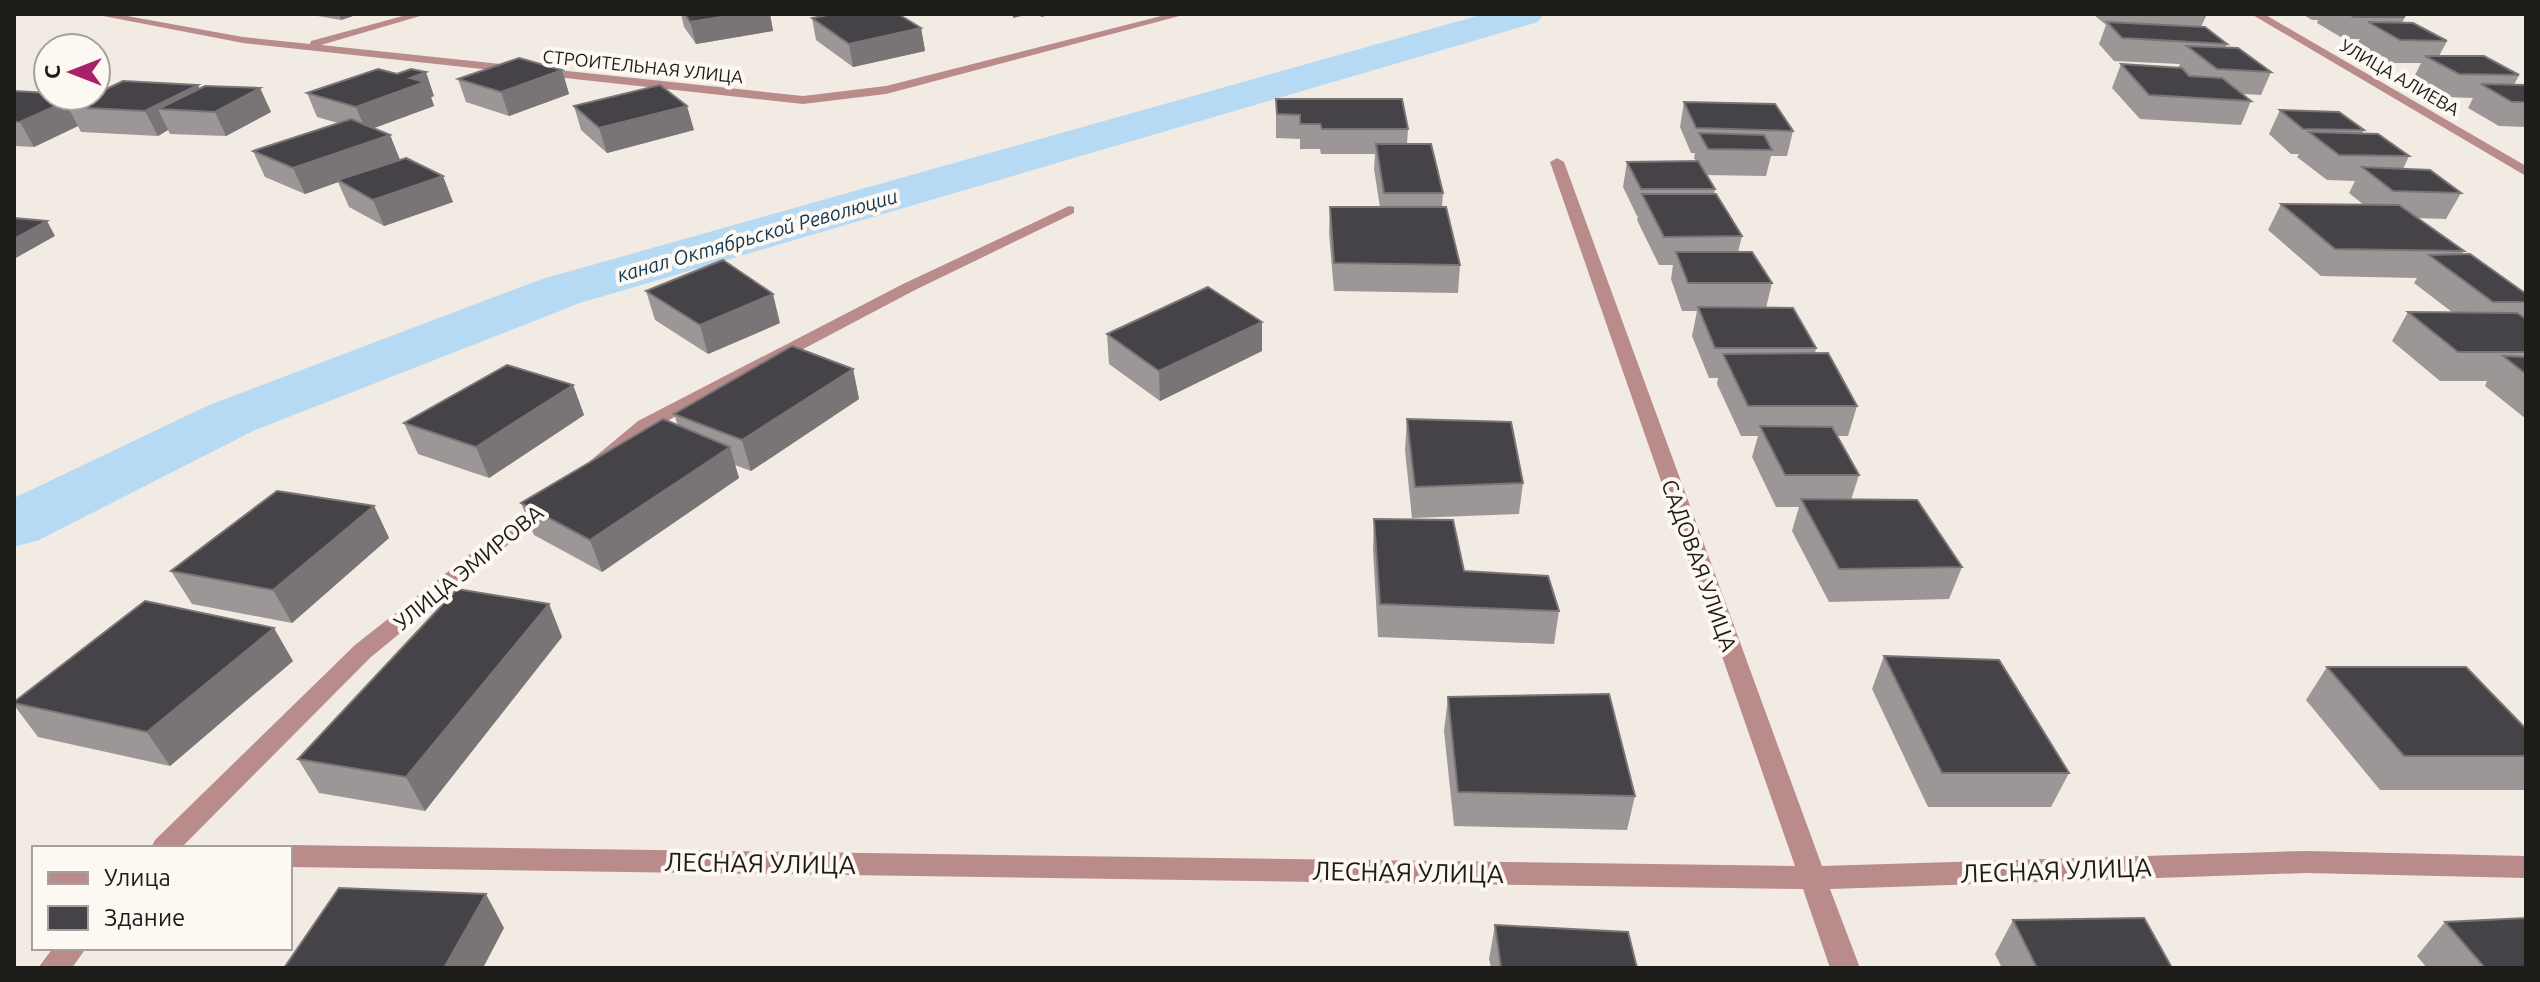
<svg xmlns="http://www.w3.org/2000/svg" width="2540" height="982" viewBox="0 0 2540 982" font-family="Ubuntu,sans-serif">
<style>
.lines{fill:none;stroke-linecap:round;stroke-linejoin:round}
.canal{fill:#b7daf4;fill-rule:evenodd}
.street{fill:#ba8b8b;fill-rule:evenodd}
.wall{fill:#9c9696}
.shaded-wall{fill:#797576}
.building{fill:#454248;stroke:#797576;stroke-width:2}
.labels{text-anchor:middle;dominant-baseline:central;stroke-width:8;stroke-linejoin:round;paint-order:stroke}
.far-street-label{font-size:18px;fill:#1e1c19;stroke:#fef8f2}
.far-water-label{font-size:20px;font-style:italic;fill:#0f3751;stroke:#fef8f2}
.street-label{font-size:22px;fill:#1e1c19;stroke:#fef8f2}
.near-street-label{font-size:26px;fill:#1e1c19;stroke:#fef8f2}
</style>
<rect width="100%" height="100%" fill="#f2ebe3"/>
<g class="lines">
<polygon class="canal" points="1484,14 1544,14 1538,22 580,303 253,431 39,540 14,547 14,498 209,405 542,279"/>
<g class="street">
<polygon points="93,14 116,14 243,37 310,44 311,41 410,14 427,14 321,45 803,96 886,86 1169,14 1187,14 886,94 803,104 243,43"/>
<polygon points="2251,14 2264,14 2526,166 2526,176"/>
<polygon points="1557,158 1564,162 1822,866 2306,851 2526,856 2526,878 2306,873 1830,889 1860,968 1830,968 1803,889 290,867 290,848 281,848 290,845 1795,866 1550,162"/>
<polygon points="1069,206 1074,207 1074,213 915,290 652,429 607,465 600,467 590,461 638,421 903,284"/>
<polygon points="547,497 554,499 557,503 554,507 371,657 181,848 151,848 155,840 355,645 540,499"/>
<polygon points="53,948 86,948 72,968 38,968"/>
</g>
</g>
<g class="wall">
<polygon points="306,14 359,14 341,20"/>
<polygon points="681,14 770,14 773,31 696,44 684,27"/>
<polygon points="2093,14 2207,14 2201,27 2227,44 2225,48 2271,72 2261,95 2243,94 2251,101 2241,125 2140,119 2112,88 2121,64 2178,68 2180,64 2114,61 2099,44 2106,25"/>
<polygon points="2302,14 2399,14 2405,17 2402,23 2447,41 2439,56 2519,75 2514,85 2526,85 2526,127 2499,126 2468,108 2473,98 2447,97 2413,79 2421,63 2388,63 2357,44 2360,39 2344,39 2317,23 2318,20 2312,20"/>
<polygon points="812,18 921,28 925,51 853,67 816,40"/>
<polygon points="562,70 569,94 509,116 466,102 458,79"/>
<polygon points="199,88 260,88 271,112 226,136 170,134 168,130 158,136 81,132 78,126 34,147 14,146 14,91 48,96 81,96 83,100"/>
<polygon points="307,93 434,96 431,97 434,106 374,128 390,135 400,160 453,202 384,226 349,207 338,182 305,194 265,177 253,151 338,123 317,117"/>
<polygon points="1276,99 1408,129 1407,144 1443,193 1442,207 1460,265 1458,293 1334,291 1329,234 1330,207 1380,207 1374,169 1375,154 1321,154 1320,149 1300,149 1300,139 1276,138"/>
<polygon points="1684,102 1793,131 1787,156 1771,156 1766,176 1706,175 1715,189 1714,194 1742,236 1738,252 1772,283 1766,308 1816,348 1815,353 1857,406 1848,436 1837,436 1859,475 1851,500 1962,567 1949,599 1829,602 1792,531 1799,507 1776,507 1752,457 1758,436 1741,436 1717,384 1718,378 1709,378 1692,336 1697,311 1682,311 1671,279 1673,265 1659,265 1637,220 1638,216 1637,216 1623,187 1627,162 1696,161 1694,158 1695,153 1691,153 1680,127"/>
<polygon points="574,106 694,130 607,153 581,130"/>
<polygon points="2280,110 2364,130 2362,134 2409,156 2403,169 2461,193 2446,219 2417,218 2464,251 2461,255 2526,294 2526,419 2485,386 2487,381 2440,381 2392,341 2408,312 2452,312 2414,283 2417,278 2321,276 2268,230 2281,204 2364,205 2349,193 2355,181 2327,180 2297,157 2299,154 2291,154 2269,134"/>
<polygon points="646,291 780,323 708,354 655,320"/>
<polygon points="1262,322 1262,351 1160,401 1109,364 1107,334"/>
<polygon points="853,369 859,399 751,471 735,465 739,478 602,572 534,535 521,503 678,426 674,414"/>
<polygon points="573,385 584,415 489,478 418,454 404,423"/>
<polygon points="1407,419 1523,483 1519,514 1412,518 1405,450"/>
<polygon points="374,506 389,538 292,623 192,604 171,571"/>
<polygon points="1374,519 1464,571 1559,611 1554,644 1378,637 1373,550"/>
<polygon points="549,604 562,637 425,811 319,793 298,759"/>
<polygon points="1884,656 2069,773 2051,807 1928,807 1872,689"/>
<polygon points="293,661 170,766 38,737 14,705 14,702"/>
<polygon points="2327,667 2526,729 2526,790 2380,790 2306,700"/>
<polygon points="1448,697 1635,796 1627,830 1454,826 1444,731"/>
<polygon points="2013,920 2172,968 2002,968 1995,954"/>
<polygon points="2445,922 2526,968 2427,968 2417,956"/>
<polygon points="1495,925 1637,968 1491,968 1489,959"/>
</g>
<g class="shaded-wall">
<polygon points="339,14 359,14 341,20"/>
<polygon points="740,14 770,14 773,31 696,44 690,22"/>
<polygon points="1013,14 1031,14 1013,18"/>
<polygon points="1040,14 1054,14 1041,17"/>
<polygon points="921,28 925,51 853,67 849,44"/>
<polygon points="562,70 569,94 509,116 501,92"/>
<polygon points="426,72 434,96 431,97 434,106 366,131 356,107 410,78"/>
<polygon points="198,85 209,108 158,109 168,130 158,136 145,111"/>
<polygon points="260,88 271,112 226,136 215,112"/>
<polygon points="78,96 81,96 87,108 68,107 78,126 34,147 20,122"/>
<polygon points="687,106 694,130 607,153 599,128"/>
<polygon points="390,135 400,160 305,194 293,168"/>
<polygon points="443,176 453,202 384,226 373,200"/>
<polygon points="47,221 55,236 14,259 14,239"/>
<polygon points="773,294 780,323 708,354 700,325"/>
<polygon points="1262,322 1262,351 1160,401 1159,371"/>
<polygon points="853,369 859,399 751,471 742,440"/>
<polygon points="573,385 584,415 489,478 476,447"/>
<polygon points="730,447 739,478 602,572 590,540"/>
<polygon points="374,506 389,538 292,623 273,590"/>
<polygon points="549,604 562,637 425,811 406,777"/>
<polygon points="274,628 293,661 170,766 147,732"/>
<polygon points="486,894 504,928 483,968 444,968"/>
</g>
<g class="building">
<polygon points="685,14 740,14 690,22"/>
<polygon points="833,14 898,14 921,28 849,44 812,18"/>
<polygon points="2349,14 2399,14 2405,17 2354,17"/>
<polygon points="2107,22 2205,27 2227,44 2122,38"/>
<polygon points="2368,22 2413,23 2447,41 2400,40"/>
<polygon points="2187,46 2238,48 2271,72 2217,69"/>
<polygon points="2425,56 2484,56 2519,75 2459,74"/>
<polygon points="519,58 562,70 501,92 458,79"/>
<polygon points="2121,64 2182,68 2189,76 2222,78 2251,101 2149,95"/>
<polygon points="378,69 397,74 411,69 426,72 410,78 425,82 356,107 307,93"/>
<polygon points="123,81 198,85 145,111 68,107 92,96 96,96 96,94"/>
<polygon points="2481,84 2526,85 2526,102 2512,102"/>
<polygon points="660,85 687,106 599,128 574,106"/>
<polygon points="205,86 260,88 215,112 158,109"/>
<polygon points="14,91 48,93 48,96 78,96 20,122 14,122"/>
<polygon points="1276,99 1402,99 1408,129 1322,129 1320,124 1300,124 1300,115 1277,114"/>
<polygon points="1684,102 1775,104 1793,131 1696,128"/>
<polygon points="2280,110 2339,112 2364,130 2303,129"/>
<polygon points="351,119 390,135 293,168 253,151"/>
<polygon points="2309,132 2378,134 2409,156 2339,155"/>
<polygon points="1699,133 1764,135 1772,150 1708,149"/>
<polygon points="1376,144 1431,144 1443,193 1384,193"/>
<polygon points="406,158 443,176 373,200 338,180"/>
<polygon points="1698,161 1715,189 1641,189 1627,162"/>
<polygon points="2362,167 2430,170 2461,193 2393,191"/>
<polygon points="1642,194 1716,194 1742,236 1664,237"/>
<polygon points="2281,204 2399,205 2464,251 2335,249"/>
<polygon points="1330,207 1446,207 1460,265 1334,263"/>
<polygon points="14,218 47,221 14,239"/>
<polygon points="1676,252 1752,252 1772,283 1688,283"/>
<polygon points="2470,254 2526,294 2526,302 2493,302 2429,255"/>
<polygon points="723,260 773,294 700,325 646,291"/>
<polygon points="1208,287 1262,322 1159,371 1107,334"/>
<polygon points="1698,307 1793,308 1816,348 1715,348"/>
<polygon points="2408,312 2517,313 2526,319 2526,352 2458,352"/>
<polygon points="792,346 853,369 742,440 674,414"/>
<polygon points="1828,353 1857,406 1748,406 1723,354"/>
<polygon points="2503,356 2526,357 2526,374"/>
<polygon points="507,365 573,385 476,447 404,423"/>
<polygon points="663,419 730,447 590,540 521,503"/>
<polygon points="1407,419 1511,422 1523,483 1415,487"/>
<polygon points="1760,426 1832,427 1859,475 1785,475"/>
<polygon points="277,491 374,506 273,590 171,571"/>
<polygon points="1801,499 1917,500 1962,567 1839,569"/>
<polygon points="1374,519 1453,520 1464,571 1548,576 1559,611 1380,604"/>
<polygon points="457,589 549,604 406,777 298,759"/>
<polygon points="145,601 274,628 147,732 14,703 14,702"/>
<polygon points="1884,656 1999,660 2069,773 1942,773"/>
<polygon points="2327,667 2466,667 2526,729 2526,756 2404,756"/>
<polygon points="1609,694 1635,796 1458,792 1448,697"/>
<polygon points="339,888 486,894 444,968 284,968"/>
<polygon points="2144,918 2172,968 2037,968 2013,920"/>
<polygon points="2526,918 2526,968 2485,968 2445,922"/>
<polygon points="1495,925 1628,932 1637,968 1501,968"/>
</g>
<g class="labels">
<g class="far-street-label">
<text transform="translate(643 66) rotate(6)">СТРОИТЕЛЬНАЯ УЛИЦА</text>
<text transform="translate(2400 77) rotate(30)">УЛИЦА АЛИЕВА</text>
</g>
<g class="far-water-label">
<text transform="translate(757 235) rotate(-16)">канал Октябрьской Революции</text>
</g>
<g class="street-label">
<text transform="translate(1700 565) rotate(70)">САДОВАЯ УЛИЦА</text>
<text transform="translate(468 567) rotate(-39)">УЛИЦА ЭМИРОВА</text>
</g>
<g class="near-street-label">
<text transform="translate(760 863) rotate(1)">ЛЕСНАЯ УЛИЦА</text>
<text transform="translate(2056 870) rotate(-2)">ЛЕСНАЯ УЛИЦА</text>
<text transform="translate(1408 872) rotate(1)">ЛЕСНАЯ УЛИЦА</text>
</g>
</g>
<rect width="2540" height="982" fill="none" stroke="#1e1c19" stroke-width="32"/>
<rect x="32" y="846" width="260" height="104" fill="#fef8f2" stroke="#a4a09b" stroke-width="2"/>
<rect x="48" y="872" width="40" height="12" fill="#ba8b8b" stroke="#a4a09b" stroke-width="2"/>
<text x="104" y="886" font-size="24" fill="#1e1c19">Улица</text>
<rect x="48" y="906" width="40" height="24" fill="#454248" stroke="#a4a09b" stroke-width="2"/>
<text x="104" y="926" font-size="24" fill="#1e1c19">Здание</text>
<g transform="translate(72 72) rotate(270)"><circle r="38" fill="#fef8f2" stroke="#a4a09b" stroke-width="2"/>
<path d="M0-6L14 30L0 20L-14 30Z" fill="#a82068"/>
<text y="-12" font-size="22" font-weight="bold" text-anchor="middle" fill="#1e1c19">С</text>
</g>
</svg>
